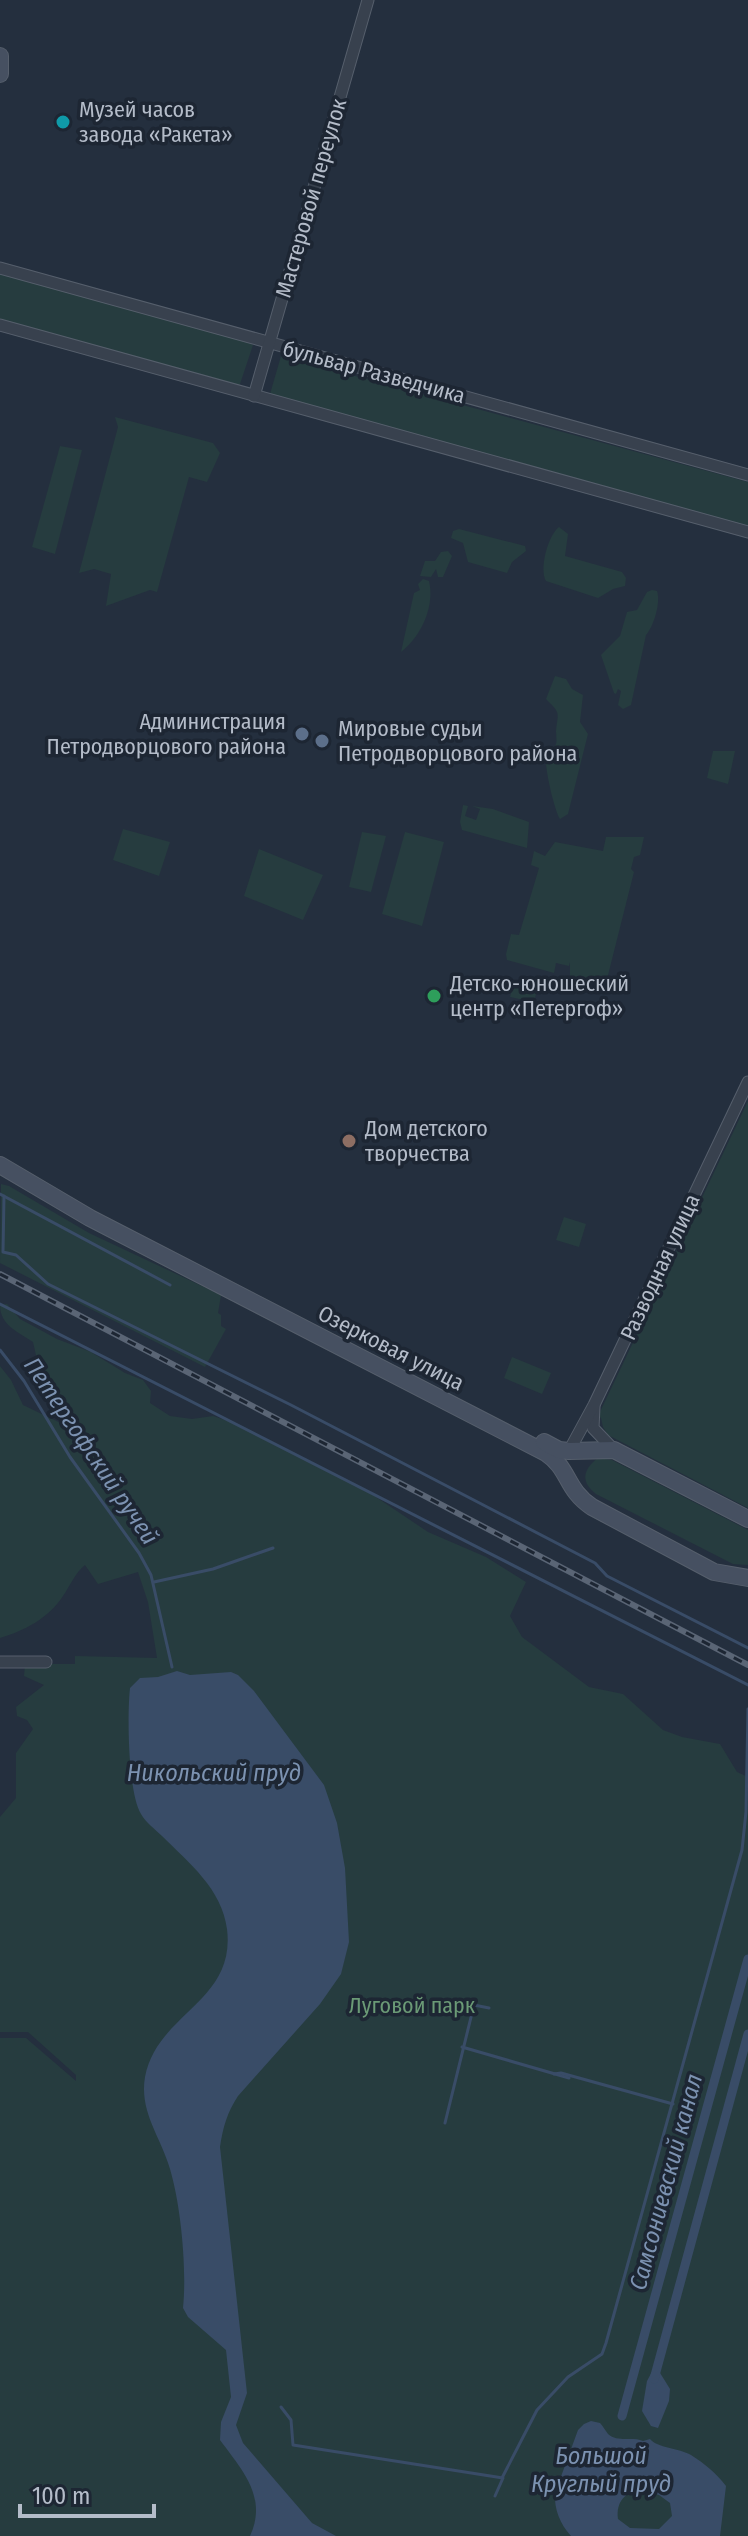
<svg xmlns="http://www.w3.org/2000/svg" width="748" height="2536" viewBox="0 0 748 2536" font-family="'Fira Sans Condensed',sans-serif">
<style>
.green{fill:#263c3f}
.water{fill:#394c67;fill-rule:evenodd}
.lines{fill:none;stroke-linecap:round;stroke-linejoin:round}
.stream{stroke:#394c67;stroke-width:3}
.canal{stroke:#394c67;stroke-width:9}
.street-casing{stroke:#565f6c;stroke-width:13}
.secondary-casing{stroke:#565f6c;stroke-width:18}
.street{stroke:#38414e;stroke-width:11}
.secondary{stroke:#465061;stroke-width:16}
.rail-casing{stroke:#5a6575;stroke-width:6}
.rail{stroke:#1d2633;stroke-width:3;stroke-dasharray:9;stroke-linecap:butt}
.culture-dot{fill:#0f9aa8;stroke:#1d2633;stroke-width:3}
.service-dot{fill:#5c6f8a;stroke:#1d2633;stroke-width:3}
.leisure-dot{fill:#2e9e5b;stroke:#1d2633;stroke-width:3}
.education-dot{fill:#8d6e63;stroke:#1d2633;stroke-width:3}
.labels{text-anchor:middle;dominant-baseline:central;stroke-width:7;stroke-linejoin:round;paint-order:stroke}
.poi-label{font-size:22px;fill:#b4bcc9;stroke:#1d2633;text-anchor:start}
.street-label{font-size:22px;fill:#b4bcc9;stroke:#1d2633}
.park-label{font-size:22px;fill:#6b9a76;stroke:#1d2633}
.water-label{font-size:24px;font-style:italic;fill:#7c92b1;stroke:#1d2633}
</style>
<rect width="100%" height="100%" fill="#242f3e"/>
<g class="green">
<polygon points="0,274 247,341 253,345 240,384 239,385 0,321"/>
<polygon points="281,356 748,482 748,527 270,394"/>
<polygon points="115,417 213,443 220,453 207,482 189,477 157,592 150,590 106,606 111,574 94,569 79,573 118,427"/>
<polygon points="60,446 82,450 55,554 32,547"/>
<path d="M 559,527 L 568,534 L 565,556 L 622,572 L 626,578 L 625,586 L 613,589 L 598,598 L 546,581 C 539,569 548,535 559,527 Z"/>
<polygon points="459,529 525,546 526,551 512,562 507,573 468,562 463,543 451,538 453,531"/>
<polygon points="448,551 452,556 443,577 438,577 436,569 431,577 420,576 425,561 435,561 441,552"/>
<path d="M 423,579 L 429,581 C 435,605 422,636 401,652 L 414,593 L 420,590 L 418,584 Z"/>
<path d="M 652,590 L 657,591 C 661,602 654,626 646,635 L 631,705 L 623,709 L 618,705 L 621,691 L 618,689 L 616,694 L 614,693 L 601,655 L 620,636 L 627,612 L 637,610 L 647,592 Z"/>
<path d="M 555,676 L 566,679 L 572,689 L 583,695 L 580,722 L 588,734 L 568,814 L 560,819 C 555,812 545,770 546,759 C 546,751 553,751 556,744 C 557,742 556,733 556,731 C 558,711 561,714 546,699 Z"/>
<polygon points="713,751 735,751 728,784 707,778"/>
<polygon points="463,805 468,806 465,816 476,820 480,809 472,806 493,809 529,822 527,848 462,830 460,822"/>
<polygon points="123,829 170,842 159,876 113,860"/>
<polygon points="362,832 386,836 371,892 349,887"/>
<polygon points="405,832 444,842 422,926 382,914"/>
<polygon points="606,837 644,837 640,855 634,857 631,869 634,872 605,987 570,978 570,962 569,966 556,963 554,973 507,960 506,954 511,934 519,935 539,868 531,865 534,851 545,856 555,842 603,851"/>
<polygon points="259,849 323,875 303,920 244,896"/>
<polygon points="514,980 538,986 534,1002 510,997"/>
<polygon points="748,1101 748,1508 608,1435 603,1427 601,1418 598,1416"/>
<polygon points="1,1184 9,1186 89,1233 221,1295 218,1313 221,1315 221,1326 226,1329 205,1367 0,1263"/>
<polygon points="564,1217 586,1224 579,1247 556,1240"/>
<path d="M 7,1304 L 20,1319 L 57,1339 L 91,1352 L 125,1373 L 143,1380 L 151,1391 L 150,1403 L 170,1416 L 192,1419 L 213,1416 L 240,1425 L 370,1493 L 428,1532 L 486,1557 L 526,1582 L 510,1616 L 522,1637 L 589,1687 L 623,1694 L 663,1730 L 682,1737 L 720,1744 L 737,1772 L 748,1777 L 748,2536 L 0,2536 L 0,2038 L 26,2038 L 76,2081 L 76,2075 L 28,2032 L 0,2032 L 0,1817 L 16,1798 L 16,1753 L 33,1729 L 27,1720 L 17,1716 L 16,1707 L 44,1685 L 24,1676 L 25,1664 L 75,1664 L 75,1656 L 157,1658 L 148,1602 L 138,1572 L 98,1584 L 85,1565 C 75,1573 70,1586 63,1596 C 49,1618 24,1631 0,1638 L 0,1366 L 11,1380 L 23,1405 L 73,1429 L 59,1409 L 38,1364 L 33,1342 C 19,1332 0,1326 0,1305 Z"/>
<polygon points="512,1357 551,1373 542,1394 504,1378"/>
<path d="M 598,1458 L 612,1460 L 748,1530 L 748,1565 L 733,1564 L 596,1494 C 580,1482 583,1469 598,1458 Z"/>
</g>
<g class="water">
<path d="M 177,1671 L 190,1675 L 231,1672 L 238,1675 L 254,1691 L 324,1785 L 337,1823 L 345,1868 L 349,1942 L 341,1974 L 320,2004 L 238,2096 C 227,2113 223,2127 220,2147 L 247,2393 L 236,2425 L 243,2443 L 312,2523 L 336,2536 L 250,2536 C 268,2497 242,2470 220,2440 L 221,2422 L 231,2397 L 226,2350 L 188,2317 L 183,2308 C 187,2269 181,2206 170,2169 C 161,2137 139,2112 145,2077 C 157,2013 236,2002 227,1929 C 222,1889 189,1863 162,1836 C 155,1829 146,1823 141,1814 C 128,1793 127,1715 130,1688 L 140,1678 L 158,1677 Z"/>
<polygon points="654,2368 657,2368 670,2389 669,2401 658,2428 651,2426 642,2411 647,2381"/>
<path d="M 591,2421 L 600,2423 C 603,2426 605,2430 608,2434 C 618,2443 632,2436 643,2441 L 650,2439 C 657,2448 679,2448 691,2455 C 704,2463 717,2474 726,2486 L 720,2536 L 571,2536 C 560,2524 554,2509 555,2493 L 578,2430 L 584,2424 ZM 642,2490 L 659,2495 L 670,2503 L 672,2516 L 659,2529 L 630,2528 L 618,2519 C 616,2501 625,2492 642,2490 Z"/>
</g>
<g class="lines">
<g class="stream">
<polyline points="0,1194 170,1285"/>
<polyline points="4,1196 3,1252 16,1255 48,1284 291,1405 595,1563 607,1576 748,1648"/>
<polyline points="0,1304 748,1685"/>
<polyline points="0,1350 24,1381 70,1457 139,1553 151,1575 172,1667"/>
<polyline points="154,1582 213,1569 273,1548"/>
<polyline points="462,2047 569,2078"/>
<polyline points="554,2074 561,2073 673,2104"/>
<polyline points="445,2123 474,2005 489,2008"/>
<polyline points="281,2407 291,2420 293,2445 503,2478 495,2496"/>
<polyline points="502,2478 537,2410 568,2377 602,2354 606,2343 742,1850 746,1812 748,1709"/>
</g>
<g class="canal">
<polyline points="654,2379 748,2034"/>
<polyline points="622,2416 748,1959"/>
</g>
<g class="street-casing">
<g id="street">
<polyline points="0,268 748,475"/>
<polyline points="0,325 748,532"/>
<polyline points="254,396 368,0"/>
<polyline points="594,1407 593,1428 614,1450"/>
<polyline points="569,1451 594,1405 748,1082"/>
<polyline points="0,1662 46,1662"/>
</g>
</g>
<g class="secondary-casing">
<g id="secondary">
<polyline points="0,56 0,74"/>
<path d="M 0,1165 L 90,1218 L 546,1453 C 570,1469 565,1489 592,1507 L 714,1572 L 748,1578"/>
<polyline points="544,1442 559,1450 569,1451 614,1450 748,1519"/>
</g>
</g>
<use href="#street" class="street"/>
<use href="#secondary" class="secondary"/>
<g class="rail-casing">
<polyline id="rail" points="0,1274 748,1665"/>
</g>
<use href="#rail" class="rail"/>
</g>
<circle class="culture-dot" cx="63" cy="122" r="8"/>
<g class="service-dot">
<circle cx="302" cy="734" r="8"/>
<circle cx="322" cy="741" r="8"/>
</g>
<circle class="leisure-dot" cx="434" cy="996" r="8"/>
<circle class="education-dot" cx="349" cy="1141" r="8"/>
<g class="labels">
<g class="poi-label">
<text x="79" y="109">Музей часов<tspan x="79" dy="25">завода «Ракета»</tspan></text>
<text x="286" y="721" text-anchor="end">Администрация<tspan x="286" dy="25">Петродворцового района</tspan></text>
<text x="338" y="728">Мировые судьи<tspan x="338" dy="25">Петродворцового района</tspan></text>
<text x="450" y="983">Детско-юношеский<tspan x="450" dy="25">центр «Петергоф»</tspan></text>
<text x="365" y="1128">Дом детского<tspan x="365" dy="25">творчества</tspan></text>
</g>
<g class="street-label">
<text transform="translate(311 198) rotate(-74)">Мастеровой переулок</text>
<text transform="translate(374 372) rotate(15)">бульвар Разведчика</text>
<text transform="translate(660 1267) rotate(-65)">Разводная улица</text>
<text transform="translate(391 1348) rotate(27)">Озерковая улица</text>
</g>
<g class="park-label">
<text x="412" y="2005">Луговой парк</text>
</g>
<g class="water-label">
<text transform="translate(91 1451) rotate(56)">Петергофский ручей</text>
<text x="214" y="1773">Никольский пруд</text>
<text transform="translate(666 2182) rotate(-75)">Самсониевский канал</text>
<text x="601" y="2456">Большой<tspan x="601" dy="28">Круглый пруд</tspan></text>
</g>
</g>
<path d="M20 2504v12h134v-12" fill="none" stroke="#b4bcc9" stroke-width="4"/>
<text x="32" y="2504" font-size="24" fill="#b4bcc9" stroke="#1d2633" stroke-width="6" paint-order="stroke">100 m</text>
</svg>
